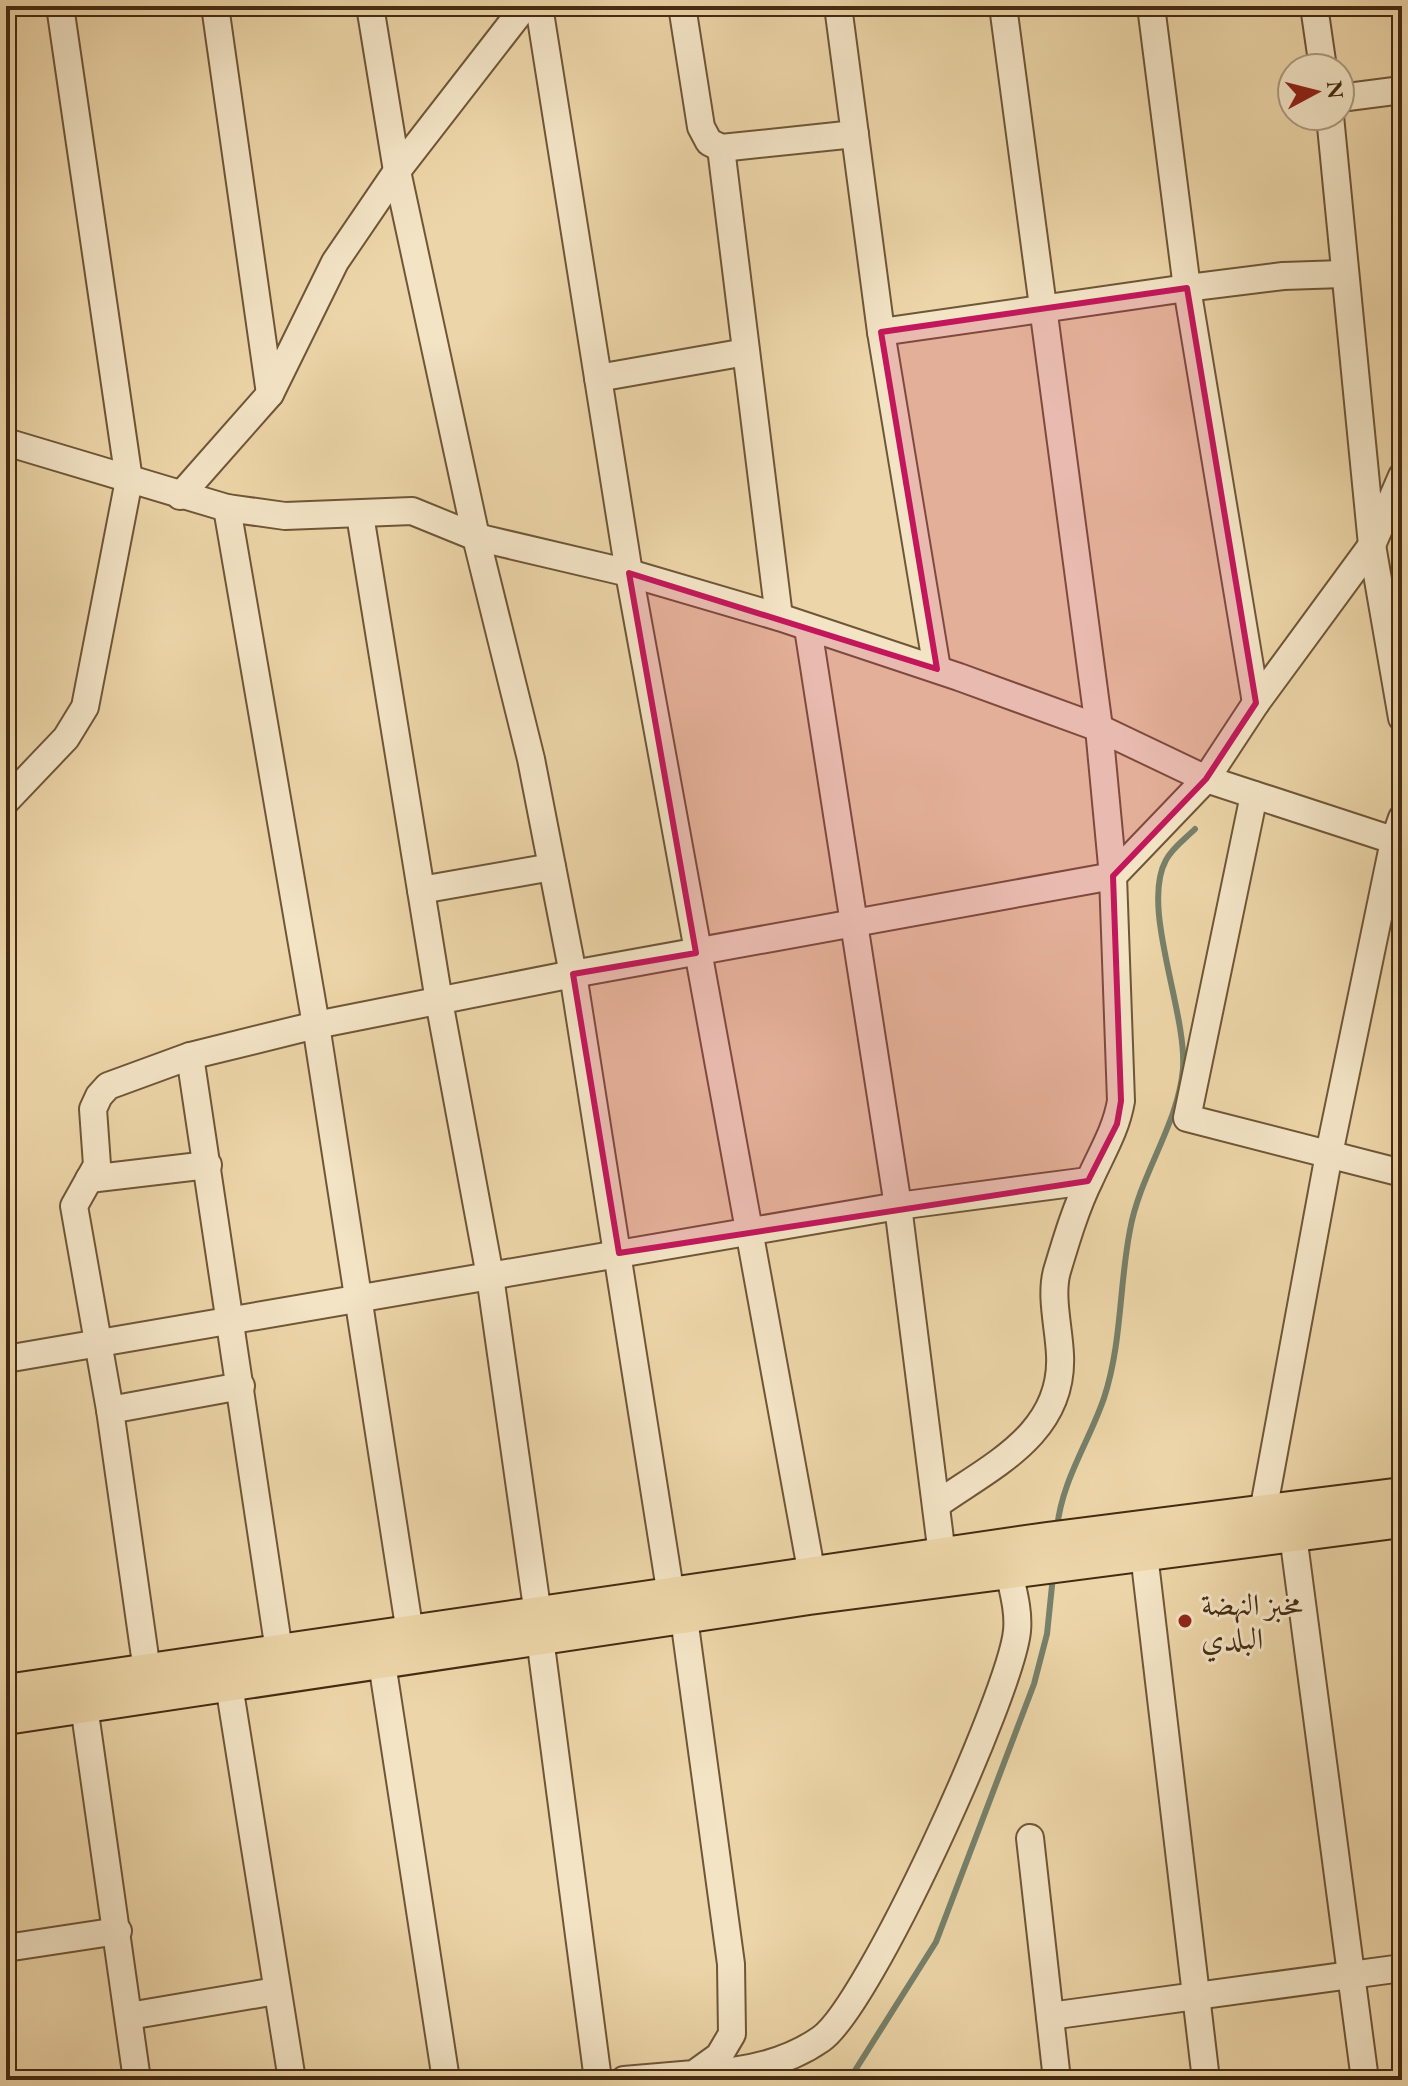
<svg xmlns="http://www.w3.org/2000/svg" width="1408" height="2086" viewBox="0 0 1408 2086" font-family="'EB Garamond',Amiri,serif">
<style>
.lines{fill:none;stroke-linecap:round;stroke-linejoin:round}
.stream{stroke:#77806a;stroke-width:6}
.minor-casing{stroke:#6f5637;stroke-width:30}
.major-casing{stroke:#452b11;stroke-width:36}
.minor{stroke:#f3e4c6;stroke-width:26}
.major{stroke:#ecd5a8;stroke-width:32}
.marked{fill:#c2185b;fill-opacity:0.2;stroke:#c2185b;stroke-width:6;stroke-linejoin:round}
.poi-dot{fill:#8f2418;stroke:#f3e4c6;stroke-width:3}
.labels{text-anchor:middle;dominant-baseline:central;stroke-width:6;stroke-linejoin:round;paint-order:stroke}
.poi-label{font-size:30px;fill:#452b11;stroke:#f3e4c6;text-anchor:start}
</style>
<rect width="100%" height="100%" fill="#ecd5a8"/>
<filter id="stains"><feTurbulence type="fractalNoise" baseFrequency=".0025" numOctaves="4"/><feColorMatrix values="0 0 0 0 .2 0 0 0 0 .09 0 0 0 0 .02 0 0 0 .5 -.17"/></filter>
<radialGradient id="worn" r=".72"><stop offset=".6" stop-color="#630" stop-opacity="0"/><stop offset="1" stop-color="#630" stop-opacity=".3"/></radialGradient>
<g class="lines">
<g class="stream">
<path d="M 1057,1529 C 1061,1482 1089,1442 1104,1398 C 1122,1343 1119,1286 1130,1230 C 1140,1174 1178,1125 1183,1069 C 1187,1011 1140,907 1166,860 C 1172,848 1186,838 1195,829"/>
<polyline points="849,2080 936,1942 1034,1684 1047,1634 1053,1576"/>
</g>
<g class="minor-casing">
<g id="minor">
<polyline points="215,6 270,394"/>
<polyline points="370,6 397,171 476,537 531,759 573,974 671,1596"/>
<polyline points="539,6 629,573 812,1575"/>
<polyline points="682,6 701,127 709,142 721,148 855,134"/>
<polyline points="838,6 881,332 937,669"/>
<polyline points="1151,6 1187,288 1256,703"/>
<polyline points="1314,6 1323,68"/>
<polyline points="1340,98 1402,90"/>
<polyline points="1330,116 1372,545 1402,718"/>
<polyline points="721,148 779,617"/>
<polyline points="881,332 1187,288 1283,276 1343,274"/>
<polyline points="598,378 746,352"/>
<polyline points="6,442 227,508 285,516 412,511 476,537 629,573 779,617 959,677 1099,728 1206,779 1402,843"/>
<polyline points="180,496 270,394 335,262 397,171 525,6"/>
<polyline points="227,508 316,1025 410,1633"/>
<polyline points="360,515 439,1001 490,1276 538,1615"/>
<polyline points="808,628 898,1206 942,1555"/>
<polyline points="1254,795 1187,1118 1402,1173"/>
<polyline points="6,801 66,738 85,707 129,480 60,6"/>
<polyline points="421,890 552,867"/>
<polyline points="190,1056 279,1651"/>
<polyline points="89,1179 208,1165"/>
<polyline points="6,1359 898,1206 1088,1181"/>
<polyline points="110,1410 241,1386"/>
<path d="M 936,1505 C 991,1466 1064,1434 1060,1355 C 1059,1328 1050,1296 1057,1271 C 1066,1241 1076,1207 1090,1179 C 1102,1152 1116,1130 1121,1101 L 1113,876 L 1206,779 L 1256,703 L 1372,545 L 1402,476"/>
<polyline points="1263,1512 1329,1154 1394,841 1402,818"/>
<polyline points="1293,1535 1365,2080"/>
<polyline points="1144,1554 1206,2080"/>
<polyline points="540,1638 598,2080"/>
<polyline points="382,1663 446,2080"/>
<polyline points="147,1671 110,1410 74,1206 97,1165 93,1109 99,1096 108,1086 190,1056 316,1025 573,974 1113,876 1099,728 1003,6"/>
<polyline points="229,1685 292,2080"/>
<polyline points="84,1706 137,2080"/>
<polyline points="1030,1838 1057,2080"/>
<polyline points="6,1948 118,1931"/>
<polyline points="129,2016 276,1991"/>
<polyline points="1050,2016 1402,1968"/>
<path d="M 694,2074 C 739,2073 784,2065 821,2039 C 869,2006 1011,1693 1017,1631 C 1019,1611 1013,1591 1009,1572"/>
<polyline points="624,2080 694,2074 719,2056 732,2034 731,1964 684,1618"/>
</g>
</g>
<g class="major-casing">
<g id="major">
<polyline points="6,1691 1047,1539 1402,1494"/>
<polyline points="6,1718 809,1598 1402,1521"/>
</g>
</g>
<use href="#minor" class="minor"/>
<use href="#major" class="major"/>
</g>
<path class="marked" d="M 1187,288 L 1256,703 L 1206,779 L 1113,876 L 1121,1101 L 1117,1124 L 1088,1181 L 619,1253 L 573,974 L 696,953 L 629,573 L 937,669 L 881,332 Z"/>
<circle class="poi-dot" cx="1185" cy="1621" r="8"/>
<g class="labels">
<g class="poi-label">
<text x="1201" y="1604">مخبز النهضة<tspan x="1201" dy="34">البلدي</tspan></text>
</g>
</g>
<rect width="1408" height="2086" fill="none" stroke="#ecd5a8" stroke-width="32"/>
<rect x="8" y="8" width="1392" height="2070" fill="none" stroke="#452b11" stroke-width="4"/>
<rect x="16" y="16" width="1376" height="2054" fill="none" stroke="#452b11" stroke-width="2"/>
<g transform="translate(1316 92) rotate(83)"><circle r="38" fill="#f3e4c6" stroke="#ad9a7e" stroke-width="2"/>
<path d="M0-6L14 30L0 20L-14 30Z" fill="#8f2418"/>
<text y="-12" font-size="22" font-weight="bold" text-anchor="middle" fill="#452b11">N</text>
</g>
<rect width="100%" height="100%" filter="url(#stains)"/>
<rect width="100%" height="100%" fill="url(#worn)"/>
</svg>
